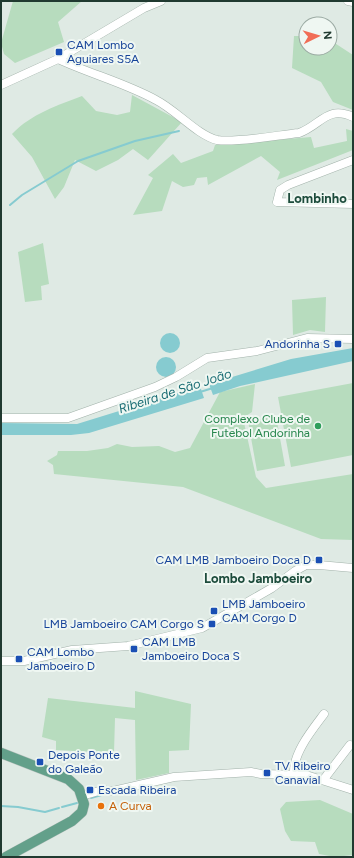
<svg xmlns="http://www.w3.org/2000/svg" width="354" height="858" viewBox="0 0 354 858" font-family="Figtree,sans-serif">
<style>
.green{fill:#b7dcbe}
.water{fill:#86cbd0}
.lines{fill:none;stroke-linecap:round;stroke-linejoin:round}
.stream{stroke:#86cbd0;stroke-width:2}
.minor-casing{stroke:#a2b2aa;stroke-width:9}
.major-casing{stroke:#bcc4c1;stroke-width:11}
.minor{stroke:#fff;stroke-width:8}
.major{stroke:#63a08a;stroke-width:10}
.transit-dot{fill:#1a4fb4;stroke:#eff7f2;stroke-width:1.5}
.leisure-dot{fill:#2e9e5b;stroke:#eff7f2;stroke-width:1.5}
.food-dot{fill:#e8710a;stroke:#eff7f2;stroke-width:1.5}
.labels{text-anchor:middle;dominant-baseline:central;stroke-width:4;stroke-linejoin:round;paint-order:stroke}
.transit-label{font-size:12px;fill:#164399;stroke:#eff7f2;text-anchor:start}
.leisure-label{font-size:12px;fill:#27864d;stroke:#eff7f2;text-anchor:end}
.food-label{font-size:12px;fill:#c56008;stroke:#eff7f2;text-anchor:start}
.neighbourhood-label{font-size:13px;font-weight:bold;fill:#1c4b3b;stroke:#eff7f2}
.water-label{font-size:13px;font-style:italic;fill:#1b6e75;stroke:#eff7f2}
</style>
<rect width="100%" height="100%" fill="#dfeae4"/>
<g class="green">
<polygon points="13,1 82,1 58,22 64,42 15,63 4,54 1,43"/>
<polygon points="294,36 306,36 306,48 330,48 330,40 353,55 353,110 333,102 321,82 292,68"/>
<path d="M 132,95 L 182,122 L 148,160 L 133,149 L 118,160 L 96,171 L 75,160 L 64,187 L 55,199 L 32,157 L 12,134 C 31,114 58,105 82,96 L 96,111 L 117,115 L 130,112 Z"/>
<polygon points="346,129 353,131 353,150 277,180 280,172 261,156 208,185 207,177 197,178 194,185 183,187 172,181 162,211 133,215 153,178 148,175 173,154 181,163 213,151 215,145 311,137 314,148 347,141"/>
<polygon points="43,243 49,284 41,286 42,300 25,302 18,252"/>
<polygon points="326,297 325,332 310,330 293,335 292,300"/>
<polygon points="353,383 353,455 291,467 278,397"/>
<polygon points="255,384 252,412 243,418 256,477 266,488 353,474 353,540 321,539 183,487 54,474 53,465 47,461 57,455 58,451 87,451 108,448 117,444 132,447 159,446 175,452 190,448 220,392"/>
<polygon points="276,416 285,466 257,471 248,421"/>
<polygon points="135,691 191,704 189,750 169,751 169,773 136,780 135,720 115,718 114,753 56,750 56,741 42,737 48,698 135,708"/>
<polygon points="320,800 353,814 353,855 335,857 319,854 315,842 291,841 285,831 280,809 286,802"/>
</g>
<g class="water">
<circle cx="170" cy="343" r="10"/>
<polygon points="353,348 353,361 240,386 213,395 209,384 291,359"/>
<circle cx="166" cy="367" r="10"/>
<polygon points="200,386 204,398 89,433 71,435 1,435 1,423 77,424"/>
</g>
<g class="lines">
<g class="stream">
<polyline points="10,205 22,195 78,161 135,141 179,131"/>
<polyline points="200,392 213,388"/>
<polyline points="91,798 105,794"/>
<polyline points="1,806 18,807 45,812 59,808"/>
<polyline points="62,807 77,803"/>
</g>
<g class="minor-casing">
<g id="minor">
<polyline points="348,1 353,2"/>
<path d="M 58,59 C 90,74 125,83 156,100 C 176,110 197,135 217,140 C 236,143 279,135 299,133 C 321,125 327,105 353,117"/>
<polyline points="1,85 58,59 144,8 161,1"/>
<polyline points="353,160 288,185 280,190 277,202 353,204"/>
<polyline points="1,418 68,418 155,387 176,377 207,358 257,351 307,338 353,339"/>
<polyline points="1,661 24,661 72,650 128,646 202,628 272,588 295,571 306,565 319,565 353,568"/>
<path d="M 294,773 C 293,753 312,730 324,714"/>
<polyline points="324,779 350,745"/>
<polyline points="82,796 102,790 113,791 174,777 251,772 261,774 306,775 353,790"/>
</g>
</g>
<g class="major-casing">
<polyline id="major" points="1,753 68,779 79,789 84,804 82,812 72,821 6,857"/>
</g>
<use href="#minor" class="minor"/>
<use href="#major" class="major"/>
</g>
<g class="transit-dot">
<rect x="55" y="48" width="8" height="8" rx="2"/>
<rect x="334" y="340" width="8" height="8" rx="2"/>
<rect x="315" y="556" width="8" height="8" rx="2"/>
<rect x="210" y="607" width="8" height="8" rx="2"/>
<rect x="208" y="620" width="8" height="8" rx="2"/>
<rect x="130" y="645" width="8" height="8" rx="2"/>
<rect x="15" y="655" width="8" height="8" rx="2"/>
<rect x="36" y="758" width="8" height="8" rx="2"/>
<rect x="263" y="769" width="8" height="8" rx="2"/>
<rect x="86" y="786" width="8" height="8" rx="2"/>
</g>
<circle class="leisure-dot" cx="318" cy="426" r="4"/>
<circle class="food-dot" cx="101" cy="806" r="4"/>
<g class="labels">
<g class="transit-label">
<text x="67" y="45">CAM Lombo<tspan x="67" dy="14">Aguiares S5A</tspan></text>
<text x="330" y="344" text-anchor="end">Andorinha S</text>
<text x="311" y="560" text-anchor="end">CAM LMB Jamboeiro Doca D</text>
<text x="222" y="604">LMB Jamboeiro<tspan x="222" dy="14">CAM Corgo D</tspan></text>
<text x="204" y="624" text-anchor="end">LMB Jamboeiro CAM Corgo S</text>
<text x="142" y="642">CAM LMB<tspan x="142" dy="14">Jamboeiro Doca S</tspan></text>
<text x="27" y="652">CAM Lombo<tspan x="27" dy="14">Jamboeiro D</tspan></text>
<text x="48" y="755">Depois Ponte<tspan x="48" dy="14">do Galeão</tspan></text>
<text x="275" y="766">TV Ribeiro<tspan x="275" dy="14">Canavial</tspan></text>
<text x="98" y="790">Escada Ribeira</text>
</g>
<g class="leisure-label">
<text x="310" y="419">Complexo Clube de<tspan x="310" dy="14">Futebol Andorinha</tspan></text>
</g>
<g class="food-label">
<text x="109" y="806">A Curva</text>
</g>
<g class="neighbourhood-label">
<text x="317" y="198">Lombinho</text>
<text x="258" y="578">Lombo Jamboeiro</text>
</g>
<g class="water-label">
<text transform="translate(175 391) rotate(-18)">Ribeira de São João</text>
</g>
</g>
<rect width="354" height="858" fill="none" stroke="#203a30" stroke-width="4"/>
<g transform="translate(318 36) rotate(85)"><circle r="19" fill="#eff7f2" stroke="#9caba4"/>
<path d="M0-3L7 15L0 10L-7 15Z" fill="#f16d56"/>
<text y="-6" font-size="11" font-weight="bold" text-anchor="middle" fill="#203a30">N</text>
</g>
</svg>
